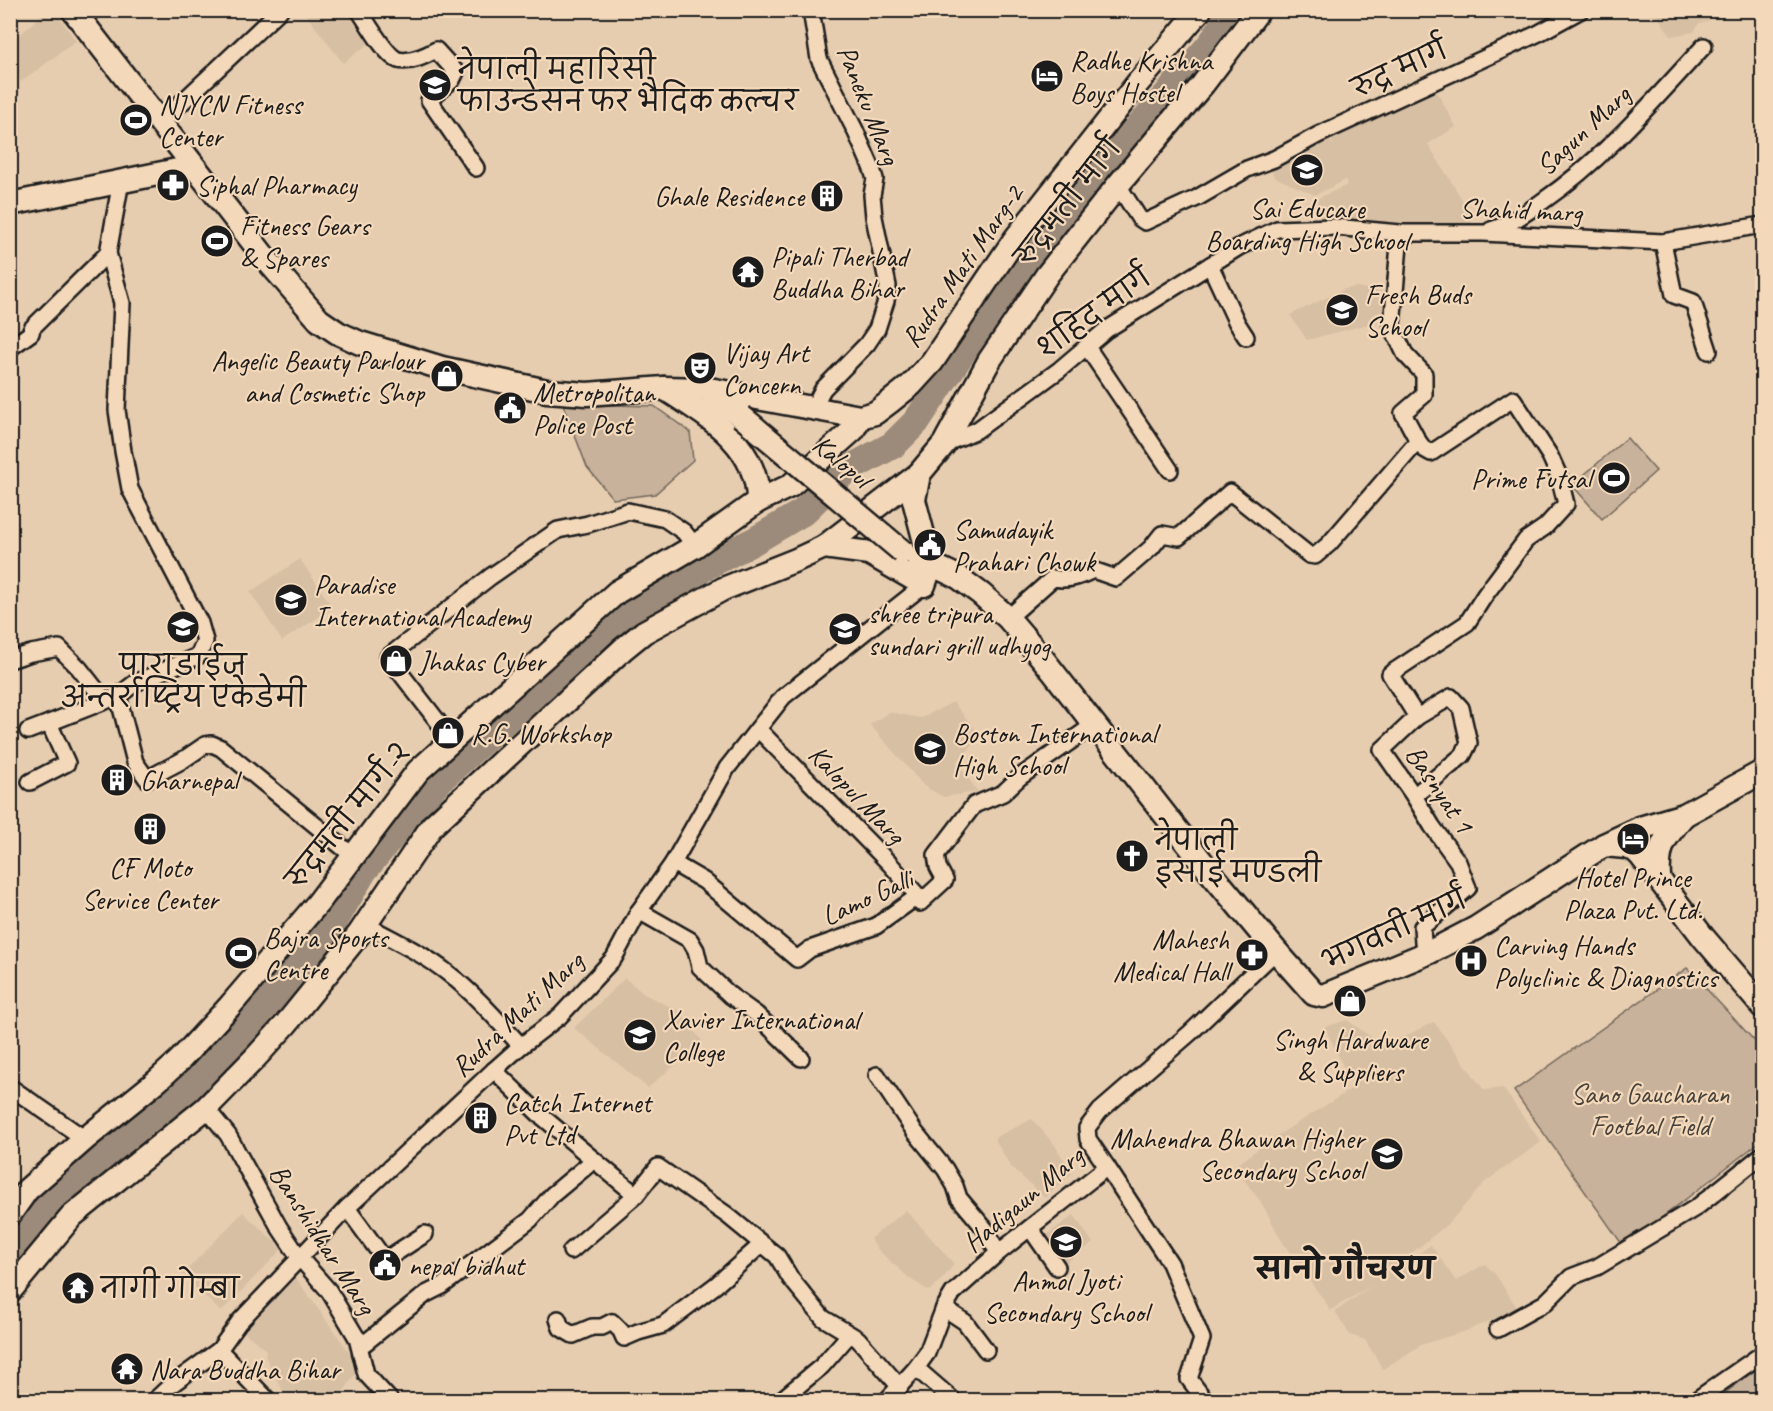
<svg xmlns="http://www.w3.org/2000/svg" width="1773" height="1411" viewBox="0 0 1773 1411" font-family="Caveat,'Playpen Sans Deva',sans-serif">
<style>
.built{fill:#d7bfa4}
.green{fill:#c9b29b;stroke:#72675c;stroke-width:1.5}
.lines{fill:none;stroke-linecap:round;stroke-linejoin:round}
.river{stroke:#9c8b7a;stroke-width:28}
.street-casing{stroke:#1c1c1c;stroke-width:20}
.secondary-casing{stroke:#1c1c1c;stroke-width:27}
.street{stroke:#f4d8ba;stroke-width:15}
.secondary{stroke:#f4d8ba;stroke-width:22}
.secondary-bridge-casing{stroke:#1c1c1c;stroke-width:27;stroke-linecap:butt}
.secondary-bridge{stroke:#f4d8ba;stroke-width:22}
.labels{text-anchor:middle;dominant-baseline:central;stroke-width:4.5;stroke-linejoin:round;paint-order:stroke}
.poi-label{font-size:28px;fill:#1c1c1c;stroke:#f4d8ba;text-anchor:start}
.street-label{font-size:28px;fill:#1c1c1c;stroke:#f4d8ba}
.park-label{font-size:28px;fill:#47423c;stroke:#f4d8ba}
.neighbourhood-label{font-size:30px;font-weight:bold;fill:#1c1c1c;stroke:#f4d8ba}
</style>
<rect width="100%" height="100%" fill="#e7cdb0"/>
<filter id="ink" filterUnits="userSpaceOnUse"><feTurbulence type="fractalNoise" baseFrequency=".0167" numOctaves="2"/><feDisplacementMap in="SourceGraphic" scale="12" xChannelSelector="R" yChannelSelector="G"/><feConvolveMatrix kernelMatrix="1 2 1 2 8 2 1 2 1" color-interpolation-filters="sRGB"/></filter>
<g filter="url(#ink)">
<g class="built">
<polygon points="47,10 55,11 76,41 21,82 11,66 11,43"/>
<polygon points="303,11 356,11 375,39 343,63"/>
<polygon points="1649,11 1720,10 1720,11 1706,22 1699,23 1694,32 1671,36 1658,17"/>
<polygon points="1430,79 1456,127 1428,144 1468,209 1473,228 1324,220 1314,200 1347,185 1346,180 1315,195 1274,177 1269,163 1327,137 1334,146 1326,129"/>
<polygon points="1357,287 1382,292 1385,306 1380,321 1307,340 1290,315 1345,289"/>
<polygon points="300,559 333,608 282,641 250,592"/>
<polygon points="953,702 981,737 957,762 978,792 943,797 924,786 870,725 889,712 921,718"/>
<polygon points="625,978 644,994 679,1011 702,1041 648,1088 574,1028"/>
<polygon points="1347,1020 1384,1046 1434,1022 1484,1090 1503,1088 1541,1142 1485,1182 1450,1222 1380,1279 1431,1245 1456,1281 1485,1264 1495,1274 1518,1309 1466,1331 1421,1345 1383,1369 1365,1340 1350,1335 1335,1312 1371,1286 1329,1311 1328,1306 1283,1243 1261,1202 1234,1167 1267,1142 1353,1088 1325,1027"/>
<polygon points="1032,1119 1054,1144 1072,1173 1045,1198 1010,1166 994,1138"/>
<polygon points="906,1210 954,1264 944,1277 929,1291 909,1278 878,1250 870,1239"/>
<polygon points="243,1212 282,1249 221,1312 182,1275"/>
<polygon points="1074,1215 1093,1243 1057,1269 1038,1241"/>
<polygon points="291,1271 360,1367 338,1400 294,1400 285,1395 265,1356 266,1350 238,1327"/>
</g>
<g class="green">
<polygon points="563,404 654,406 690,432 693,460 655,494 613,499 587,467"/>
<polygon points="1627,438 1656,471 1602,519 1572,485"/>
<polygon points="1687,968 1762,1049 1762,1140 1624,1247 1514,1091"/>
<polygon points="1762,1365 1762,1400 1716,1400"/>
</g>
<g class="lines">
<polyline class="river" points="10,1250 51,1200 188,1090 231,1045 298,968 332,925 364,870 436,783 551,679 601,636 704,567 754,541 803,512 845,471 893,445 916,422 992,307 1106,165 1211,44 1233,10"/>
<g class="street-casing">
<g id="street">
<path d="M 359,10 C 367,22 386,56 398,60 C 411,63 425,56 436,50 L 456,72 L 452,80 L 429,100 L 476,168"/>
<polyline points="811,10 819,59 855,130 872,169 875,179 872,195 874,217 888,286 886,301 877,329 867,344 823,389 813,408"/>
<polyline points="160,123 280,10"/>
<polyline points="1118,185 1139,218 1145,222 1197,198 1247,169 1274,159 1318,135 1539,33 1581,10"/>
<path d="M 1491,230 C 1511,224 1526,213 1543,201 C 1605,158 1653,101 1704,46"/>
<polyline points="1663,242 1674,295 1693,302 1709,351"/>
<polyline points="1210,265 1237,323 1246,337"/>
<polyline points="1087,347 1170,470"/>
<polyline points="10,348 31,333 32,328 108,253"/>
<polyline points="1418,441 1424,449 1431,453 1513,399 1550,456 1559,476 1566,504 1545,527 1526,540 1485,595 1467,623 1390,674 1417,717 1382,750 1414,796 1432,826 1458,862 1468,888 1422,927 1423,942 1430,952"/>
<polyline points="944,444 977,430 1059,370 1106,330 1239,247 1277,229 1334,227 1400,233 1483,233 1663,242 1762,225"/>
<path d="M 1008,618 L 1053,578 C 1068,581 1079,577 1093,570 L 1116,578 L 1151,548 L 1162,534 L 1179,537 L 1230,492 L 1309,555 L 1315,556 L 1329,544 L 1418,441 L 1403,413 L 1424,395 L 1424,374 L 1405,354 L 1392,327 L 1400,233"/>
<polyline points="10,660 31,653 59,648 79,668 105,701"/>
<polyline points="118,696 135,762 147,779 183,760 205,745 212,744 221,748 352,855"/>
<polyline points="758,729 890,864 918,896 920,903 945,880 938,867 936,855 974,805 1003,793 1020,777 1088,729 1089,718"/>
<polyline points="28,731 49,723"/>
<polyline points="453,741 388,657 490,577 558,530 588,524 628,511 665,519 684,532 695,546"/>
<polyline points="30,782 67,763 49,723 118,696 135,683 198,656 205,641 200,623 130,489 123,451 117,410 122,303 108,253 121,181"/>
<polyline points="1414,796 1463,755 1469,743 1461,708 1451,697 1417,717"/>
<polyline points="673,863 704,881 797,959 810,949 876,926 918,896"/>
<polyline points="639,911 690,940 696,950 700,967 731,996 756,1014 801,1058"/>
<path d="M 366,925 C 394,940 424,954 449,974 C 476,995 498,1021 521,1046"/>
<polyline points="494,1070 539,1114 636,1195 658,1167 727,1215 777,1256 791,1279 823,1318 858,1339 900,1387"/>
<polyline points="877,1075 915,1132 945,1169 955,1186 959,1198 986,1230 998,1253"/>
<polyline points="10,1087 85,1139"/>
<polyline points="206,1108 228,1135 279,1227 299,1257 329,1291 357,1338 366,1374 390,1400"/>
<polyline points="1107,1167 1170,1263 1202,1339 1189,1379 1205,1400"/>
<polyline points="347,1208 385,1260 425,1234"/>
<polyline points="1030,1228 1057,1267"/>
<polyline points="571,1251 636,1195"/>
<polyline points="944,1308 965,1322 986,1350"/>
<polyline points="558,1319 561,1328 573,1335 592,1327 602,1327 612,1322 621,1331 624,1338 638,1332 663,1325 716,1285 762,1244"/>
<polyline points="1498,1329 1545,1303 1571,1277 1597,1267 1697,1207 1762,1155"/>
<polyline points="357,1338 365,1343 426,1294 442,1286 530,1220 552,1195 594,1160"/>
<polyline points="219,1350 268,1400"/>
<polyline points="916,1368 953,1400"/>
<polyline points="155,1400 171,1385 219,1350 239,1322 347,1208 494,1070 521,1046 560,1016 614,958 639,911 673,863 727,768 783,697 924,585"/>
<polyline points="781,1400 822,1366 849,1335"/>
<polyline points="887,1400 916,1368 927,1353 944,1308 953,1293 998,1253 1107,1167 1088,1139 1087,1128 1100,1111 1190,1033 1276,951"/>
<polyline points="1696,1400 1762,1354"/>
</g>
</g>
<g class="secondary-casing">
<g id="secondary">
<polyline points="73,10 266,259 319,320 338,333 360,343 442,368 547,391 587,394 664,388 705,389 741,416"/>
<polyline points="10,204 192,167"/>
<polyline points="709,389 860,417 875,413 891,401 911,385 932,362 1015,239 1137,84 1200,10"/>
<polyline points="758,501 790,486 853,430 860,417"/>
<polyline points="824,547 919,474"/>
<polyline points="918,558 958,577 981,594 1008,618 1043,659 1206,867 1276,951 1314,994 1323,996 1430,952 1476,928 1604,845 1626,847 1635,850 1641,856 1703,937 1762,1006"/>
<polyline points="1604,845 1640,828 1684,815 1762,772"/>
<path d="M 1659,879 C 1657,846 1664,839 1684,815"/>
<path d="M 10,1214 L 27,1190 L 85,1139 L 157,1081 L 179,1061 L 229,1007 L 318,903 L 418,771 L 617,592 L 695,546 L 758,501 C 758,444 707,416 664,388"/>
<polyline points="10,1291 72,1216 206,1108 255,1058 286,1024 359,934 432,826 623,649 644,632 723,589 796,560 824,547 869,553 924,585 931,565 914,500 919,474 944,444 989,361 1047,275 1118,185 1203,84 1259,10"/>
</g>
</g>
<use href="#street" class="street"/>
<use href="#secondary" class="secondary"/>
<g class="secondary-bridge-casing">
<polyline id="secondary-bridge" points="741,416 903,552"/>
</g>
<use href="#secondary-bridge" class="secondary-bridge"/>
</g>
</g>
<defs>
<g id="hotel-disc" transform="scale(1.725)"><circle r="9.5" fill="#1c1c1c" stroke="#f4d8ba"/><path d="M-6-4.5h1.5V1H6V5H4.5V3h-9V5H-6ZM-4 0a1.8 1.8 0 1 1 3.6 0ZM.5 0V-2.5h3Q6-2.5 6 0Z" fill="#fff"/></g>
<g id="school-disc" transform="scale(1.725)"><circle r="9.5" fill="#1c1c1c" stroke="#f4d8ba"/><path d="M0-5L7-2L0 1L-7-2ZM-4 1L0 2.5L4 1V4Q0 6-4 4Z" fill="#fff"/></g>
<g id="stadium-disc" transform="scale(1.725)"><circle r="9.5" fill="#1c1c1c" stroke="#f4d8ba"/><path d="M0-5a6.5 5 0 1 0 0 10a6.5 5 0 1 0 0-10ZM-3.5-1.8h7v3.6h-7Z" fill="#fff"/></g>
<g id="pharmacy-disc" transform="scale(1.725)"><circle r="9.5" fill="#1c1c1c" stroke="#f4d8ba"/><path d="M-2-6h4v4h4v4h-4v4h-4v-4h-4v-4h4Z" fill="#fff"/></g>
<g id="building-disc" transform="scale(1.725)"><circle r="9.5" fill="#1c1c1c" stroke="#f4d8ba"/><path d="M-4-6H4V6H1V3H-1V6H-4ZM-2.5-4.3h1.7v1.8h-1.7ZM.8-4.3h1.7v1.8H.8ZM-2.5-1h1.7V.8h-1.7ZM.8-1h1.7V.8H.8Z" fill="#fff"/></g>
<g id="temple-disc" transform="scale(1.725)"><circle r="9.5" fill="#1c1c1c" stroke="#f4d8ba"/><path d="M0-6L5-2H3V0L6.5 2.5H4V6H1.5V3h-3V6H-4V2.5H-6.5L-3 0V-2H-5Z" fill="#fff"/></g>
<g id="theatre-disc" transform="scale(1.725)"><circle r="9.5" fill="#1c1c1c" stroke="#f4d8ba"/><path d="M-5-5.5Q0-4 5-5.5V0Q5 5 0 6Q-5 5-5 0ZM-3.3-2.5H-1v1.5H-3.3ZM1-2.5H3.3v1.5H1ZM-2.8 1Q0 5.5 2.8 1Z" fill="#fff"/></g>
<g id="shop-disc" transform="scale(1.725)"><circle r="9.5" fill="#1c1c1c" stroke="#f4d8ba"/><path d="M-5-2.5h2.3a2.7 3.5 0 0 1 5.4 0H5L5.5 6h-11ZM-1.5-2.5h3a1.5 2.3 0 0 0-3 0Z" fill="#fff"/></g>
<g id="civic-disc" transform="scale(1.725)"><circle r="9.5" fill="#1c1c1c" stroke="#f4d8ba"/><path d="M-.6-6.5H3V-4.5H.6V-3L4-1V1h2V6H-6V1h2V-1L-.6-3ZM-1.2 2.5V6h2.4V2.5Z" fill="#fff"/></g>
<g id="church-disc" transform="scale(1.725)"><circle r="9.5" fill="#1c1c1c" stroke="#f4d8ba"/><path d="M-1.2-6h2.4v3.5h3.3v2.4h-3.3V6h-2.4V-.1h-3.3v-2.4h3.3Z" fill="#fff"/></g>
<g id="hospital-disc" transform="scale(1.725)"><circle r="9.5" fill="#1c1c1c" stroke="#f4d8ba"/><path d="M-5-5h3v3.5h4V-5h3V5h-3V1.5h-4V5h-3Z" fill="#fff"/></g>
<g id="university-disc" transform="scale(1.725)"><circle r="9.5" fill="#1c1c1c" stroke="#f4d8ba"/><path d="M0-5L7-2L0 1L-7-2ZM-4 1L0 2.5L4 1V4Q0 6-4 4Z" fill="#fff"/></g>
</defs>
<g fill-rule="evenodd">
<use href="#hotel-disc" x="1047" y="76"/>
<use href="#school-disc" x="435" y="85"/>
<use href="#stadium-disc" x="136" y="120"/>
<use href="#school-disc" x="1307" y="170"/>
<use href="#pharmacy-disc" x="173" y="185"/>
<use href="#building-disc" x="827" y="196"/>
<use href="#stadium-disc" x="217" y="241"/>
<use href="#temple-disc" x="748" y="272"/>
<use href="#school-disc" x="1342" y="310"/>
<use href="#theatre-disc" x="700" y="368"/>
<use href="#shop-disc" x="447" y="376"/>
<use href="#civic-disc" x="510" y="408"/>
<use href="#stadium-disc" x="1614" y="478"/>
<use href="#civic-disc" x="930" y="545"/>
<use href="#school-disc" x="291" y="600"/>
<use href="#school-disc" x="183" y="627"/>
<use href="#school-disc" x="845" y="629"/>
<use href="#shop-disc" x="396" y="661"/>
<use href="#shop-disc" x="448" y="733"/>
<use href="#school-disc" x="930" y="749"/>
<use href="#building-disc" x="117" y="780"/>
<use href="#building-disc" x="150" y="829"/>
<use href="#hotel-disc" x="1633" y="839"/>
<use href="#church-disc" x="1132" y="856"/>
<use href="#stadium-disc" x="241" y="953"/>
<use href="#pharmacy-disc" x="1252" y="955"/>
<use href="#hospital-disc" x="1471" y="961"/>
<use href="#shop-disc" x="1350" y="1001"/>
<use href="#university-disc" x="640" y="1035"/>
<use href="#building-disc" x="481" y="1118"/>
<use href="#school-disc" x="1387" y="1154"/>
<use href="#school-disc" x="1066" y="1242"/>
<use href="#civic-disc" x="385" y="1265"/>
<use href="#temple-disc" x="78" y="1288"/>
<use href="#temple-disc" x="127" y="1369"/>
</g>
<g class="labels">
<g class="poi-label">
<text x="1070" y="60">Radhe Krishna<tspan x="1070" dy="32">Boys Hostel</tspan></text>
<text x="458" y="69">नेपाली महारिसी<tspan x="458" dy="32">फाउन्डेसन फर भैदिक कल्चर</tspan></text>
<text x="159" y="104">NJYCN Fitness<tspan x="159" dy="32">Center</tspan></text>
<text x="196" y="185">Siphal Pharmacy</text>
<text x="804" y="196" text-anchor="end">Ghale Residence</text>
<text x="1307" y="208" text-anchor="middle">Sai Educare<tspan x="1307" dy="32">Boarding High School</tspan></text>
<text x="240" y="225">Fitness Gears<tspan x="240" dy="32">&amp; Spares</tspan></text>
<text x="771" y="256">Pipali Therbad<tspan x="771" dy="32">Buddha Bihar</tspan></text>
<text x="1365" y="294">Fresh Buds<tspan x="1365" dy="32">School</tspan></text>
<text x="723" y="352">Vijay Art<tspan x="723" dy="32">Concern</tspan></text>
<text x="424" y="360" text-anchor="end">Angelic Beauty Parlour<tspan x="424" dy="32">and Cosmetic Shop</tspan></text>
<text x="533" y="392">Metropolitan<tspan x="533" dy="32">Police Post</tspan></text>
<text x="1591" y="478" text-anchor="end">Prime Futsal</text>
<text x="953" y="529">Samudayik<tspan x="953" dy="32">Prahari Chowk</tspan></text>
<text x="314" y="584">Paradise<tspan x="314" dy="32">International Academy</tspan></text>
<text x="868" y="613">shree tripura<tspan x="868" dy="32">sundari grill udhyog</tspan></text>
<text x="419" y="661">Jhakas Cyber</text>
<text x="183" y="665" text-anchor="middle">पाराडाईज<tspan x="183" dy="32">अन्तर्राष्ट्रिय एकेडेमी</tspan></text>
<text x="471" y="733">R.G. Workshop</text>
<text x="953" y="733">Boston International<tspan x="953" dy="32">High School</tspan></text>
<text x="140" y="780">Gharnepal</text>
<text x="1155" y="840">नेपाली<tspan x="1155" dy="32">इसाई मण्डली</tspan></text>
<text x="150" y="867" text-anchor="middle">CF Moto<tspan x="150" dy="32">Service Center</tspan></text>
<text x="1633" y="877" text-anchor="middle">Hotel Prince<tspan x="1633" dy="32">Plaza Pvt. Ltd.</tspan></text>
<text x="264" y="937">Bajra Sports<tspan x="264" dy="32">Centre</tspan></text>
<text x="1229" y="939" text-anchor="end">Mahesh<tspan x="1229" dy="32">Medical Hall</tspan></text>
<text x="1494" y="945">Carving Hands<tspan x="1494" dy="32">Polyclinic &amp; Diagnostics</tspan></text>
<text x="663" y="1019">Xavier International<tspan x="663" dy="32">College</tspan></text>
<text x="1350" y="1039" text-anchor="middle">Singh Hardware<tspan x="1350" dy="32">&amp; Suppliers</tspan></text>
<text x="504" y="1102">Catch Internet<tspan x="504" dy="32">Pvt Ltd</tspan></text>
<text x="1364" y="1138" text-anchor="end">Mahendra Bhawan Higher<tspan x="1364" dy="32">Secondary School</tspan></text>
<text x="408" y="1265">nepal bidhut</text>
<text x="1066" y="1280" text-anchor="middle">Anmol Jyoti<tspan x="1066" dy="32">Secondary School</tspan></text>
<text x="101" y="1288">नागी गोम्बा</text>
<text x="150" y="1369">Nara Buddha Bihar</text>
</g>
<g class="street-label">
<text transform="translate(1400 69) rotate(-25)">रुद्र मार्ग</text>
<text transform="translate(869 105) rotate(68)">Paneku Marg</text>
<text transform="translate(1583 130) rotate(-43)">Sagun Marg</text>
<text transform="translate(1068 202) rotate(-52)">रुद्रमती मार्ग</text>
<text transform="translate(1521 210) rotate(2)">Shahid marg</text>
<text transform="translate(962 266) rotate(-55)">Rudra Mati Marg-2</text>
<text transform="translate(1094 313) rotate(-36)">शहिद मार्ग</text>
<text transform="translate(842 461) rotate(40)">Kalopul</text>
<text transform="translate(1440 789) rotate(56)">Basnyat 1</text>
<text transform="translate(857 794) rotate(46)">Kalopul Marg</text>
<text transform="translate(348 816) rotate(-51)">रुद्रमती मार्ग-२</text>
<text transform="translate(867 897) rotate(-25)">Lamo Galli</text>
<text transform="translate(1395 930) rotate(-25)">भगवती मार्ग</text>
<text transform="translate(517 1014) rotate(-43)">Rudra Mati Marg</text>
<text transform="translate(1023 1199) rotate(-40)">Hadigaun Marg</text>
<text transform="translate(323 1239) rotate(57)">Banshidhar Marg</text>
</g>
<g class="park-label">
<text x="1650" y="1093">Sano Gaucharan<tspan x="1650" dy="32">Footbal Field</tspan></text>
</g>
<g class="neighbourhood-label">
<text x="1345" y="1269">सानो गौचरण</text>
</g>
</g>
<rect width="1773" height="1411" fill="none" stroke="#f4d8ba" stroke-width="36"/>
<rect x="18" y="18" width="1737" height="1375" fill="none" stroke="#1c1c1c" stroke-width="2" filter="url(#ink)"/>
</svg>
